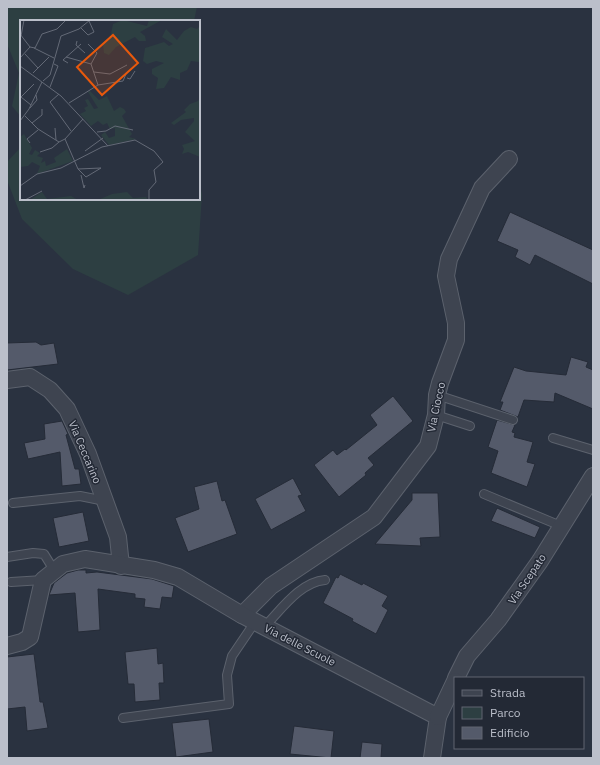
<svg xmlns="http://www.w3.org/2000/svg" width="600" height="765" viewBox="0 0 600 765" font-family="'IBM Plex Sans',sans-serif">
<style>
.green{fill:#2d3f42}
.building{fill:#545a6a;stroke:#252b37}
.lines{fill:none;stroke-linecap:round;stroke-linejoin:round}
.lane-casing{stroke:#5c626d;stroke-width:10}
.street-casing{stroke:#5c626d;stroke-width:18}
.lane{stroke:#3e4450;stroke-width:8}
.street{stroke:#3e4450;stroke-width:16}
.labels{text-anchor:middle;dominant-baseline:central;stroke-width:3;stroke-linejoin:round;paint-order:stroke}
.street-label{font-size:11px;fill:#bbbfca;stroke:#232935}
.inset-road{fill:none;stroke:#646a77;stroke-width:1}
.view{fill:#e8590c;fill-opacity:0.15;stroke:#e8590c;stroke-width:2}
.inset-edge{fill:none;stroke:#bbbfca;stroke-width:2}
</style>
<rect width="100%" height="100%" fill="#2a3240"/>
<g class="green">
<polygon points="7,7 197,7 194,21 21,21 21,117 12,106 19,73 7,44"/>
<polygon points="21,147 21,199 199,199 199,180 202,195 198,255 128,295 73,269 22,219 7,180 7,162"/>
</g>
<g class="building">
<polygon points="510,212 593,250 593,284 535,255 530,265 515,257 518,250 497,241"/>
<polygon points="36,342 41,345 54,343 58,364 7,370 7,343"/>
<polygon points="571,357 588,362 586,367 593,370 593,409 555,393 554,402 524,400 518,417 500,410 503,402 500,402 514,367 526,371 566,375"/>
<polygon points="393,396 413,421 368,458 374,465 365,473 366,475 339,497 314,465 333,450 337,455 345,449 346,450 377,425 370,415"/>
<polygon points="497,420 515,425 512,432 515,433 514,437 533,442 527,462 535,464 527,487 491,473 498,451 488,447"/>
<polygon points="62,421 68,434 66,435 75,469 79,469 81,484 62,486 60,452 28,459 24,443 45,439 44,424"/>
<polygon points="293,478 302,495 298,496 306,511 271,530 255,499"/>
<polygon points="217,481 222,501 225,500 237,534 188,552 175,518 199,509 194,487"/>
<polygon points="412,493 438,493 440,537 420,538 421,546 375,544 412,500"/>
<polygon points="497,508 540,527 535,538 491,521"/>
<polygon points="83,512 89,541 59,547 53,518"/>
<polygon points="78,570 86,570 86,573 97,572 152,579 174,586 172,598 162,597 160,609 144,607 145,599 135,598 135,594 98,589 100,630 78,632 75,593 49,595 54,583 67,573"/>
<polygon points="340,574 362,585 363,583 388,596 382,606 388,610 376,634 352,621 353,619 323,603 336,577 338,578"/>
<polygon points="157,648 158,664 163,663 164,683 159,683 160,700 135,702 134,684 128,684 125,652"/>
<polygon points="34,654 40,702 43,702 48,728 27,731 25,707 7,709 7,657"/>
<polygon points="209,719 213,752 176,757 172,723"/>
<polygon points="294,726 334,731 331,758 290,754"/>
<polygon points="362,742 382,744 381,758 360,758"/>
</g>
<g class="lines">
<g class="lane-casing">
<g id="lane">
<polyline points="437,395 513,420"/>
<polyline points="436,415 470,426"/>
<polyline points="553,438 593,450"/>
<polyline points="484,494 561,526"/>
<polyline points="13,503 80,496 105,501"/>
<polyline points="7,557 33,553 44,554 54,570"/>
<polyline points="11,582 43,580"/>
<path d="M 264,627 C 281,610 300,582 325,580"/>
<polyline points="123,718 229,704 227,675 232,656 255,622"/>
</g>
</g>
<g class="street-casing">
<g id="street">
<polyline points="7,380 30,377 50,390 67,409 88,454 118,537 121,566"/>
<polyline points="242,615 271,586 374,517 428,446 436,415 437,395 440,383 456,340 456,323 446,276 449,259 482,188 509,159"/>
<polyline points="7,646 22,642 30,637 43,580 63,564 85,559 154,570 178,577 242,615 438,717 432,758"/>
<polyline points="456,678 467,656 498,620 540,561 593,476"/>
<polyline points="438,717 455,681"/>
</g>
</g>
<use href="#lane" class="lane"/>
<use href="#street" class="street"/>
</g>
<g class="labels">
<g class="street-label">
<text transform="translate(436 407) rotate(-78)">Via Ciocco</text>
<text transform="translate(85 452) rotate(67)">Via Ceccarino</text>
<text transform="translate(527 579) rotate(-56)">Via Scepato</text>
<text transform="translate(300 645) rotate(27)">Via delle Scuole</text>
</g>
</g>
<g transform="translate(20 20)">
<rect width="180" height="180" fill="#2a3240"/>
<path d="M 103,0 L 127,6 L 129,0 L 142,0 L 120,12 L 125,16 L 126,21 L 119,21 L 115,17 L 96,27 L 89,35 L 84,33 L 83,25 L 90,19 L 93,4 ZM 180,6 L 180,48 L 179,42 L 171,41 L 167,50 L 160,53 L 160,60 L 151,57 L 144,68 L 136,69 L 138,58 L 132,54 L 132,49 L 144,43 L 136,41 L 127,44 L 123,41 L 125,28 L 144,22 L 149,26 L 153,24 L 142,17 L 146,9 L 157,20 L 164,11 L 171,7 L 177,9 ZM 70,71 L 79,80 L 87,76 L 94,91 L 100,87 L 104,89 L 106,92 L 102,96 L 112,114 L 109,117 L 116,119 L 89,125 L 81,115 L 85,112 L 89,118 L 95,116 L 95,108 L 90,109 L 87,103 L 83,105 L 78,101 L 71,106 L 60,94 L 66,91 L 64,88 L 68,86 L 65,80 L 68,79 L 74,89 L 78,88 L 68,72 ZM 180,77 L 180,137 L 168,132 L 162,134 L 164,129 L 162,125 L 175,121 L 165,112 L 174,101 L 174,98 L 161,100 L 154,105 L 151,103 L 166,92 L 164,90 L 170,84 L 178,81 ZM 4,114 L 12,128 L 9,134 L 12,135 L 15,130 L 20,133 L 17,136 L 23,138 L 21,143 L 25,141 L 26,146 L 36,142 L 34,138 L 47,129 L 53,141 L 17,154 L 20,146 L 12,142 L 8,146 L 0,147 L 0,117 ZM 22,172 L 27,179 L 51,176 L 58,180 L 10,180 ZM 107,172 L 113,178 L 126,177 L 128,180 L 78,180 L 92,174 Z" fill="#2d3f42"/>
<path class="inset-road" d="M 61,8 L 68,15 L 74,12 L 69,1M 0,14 L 10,27M 1,16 L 4,0M 57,21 L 56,25 L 65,33M 68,24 L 77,33 L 71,44M 14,28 L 34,38M 5,34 L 18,48M 46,37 L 71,44M 0,38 L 10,27 L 15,28 L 22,14 L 37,9 L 46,0M 48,43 L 43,40 L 61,24M 0,46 L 41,76 L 88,126M 74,52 L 90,54 L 107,45M 13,53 L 29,37M 107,58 L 110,59 L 115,51M 23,61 L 30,55 L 41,16 L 59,9 L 70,0M 78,65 L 103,61 L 106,54M 30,67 L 38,46 L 34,44M 39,74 L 30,82 L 51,111M 1,77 L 11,85M 0,78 L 14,64M 49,83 L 78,65 L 71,44M 10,88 L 17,80 L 16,75M 5,96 L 18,109 L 39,122 L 45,119 L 63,99M 0,101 L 9,89 L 22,62M 12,103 L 22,95 L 22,89M 35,108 L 36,120M 77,112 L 86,111 L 95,106 L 113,110M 45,119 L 58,149 L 81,148 L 66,157 L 58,149M 10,123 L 7,119 L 18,110M 65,131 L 83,118M 20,132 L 32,128 L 39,122M 61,155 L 64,168 L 65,165M 0,166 L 17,154 L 41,148 L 82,127 L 115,120 L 134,131 L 143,142 L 134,150 L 136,162 L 129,170 L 129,180M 5,180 L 22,171"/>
<path class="view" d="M 93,15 L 118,43 L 82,75 L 57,47 Z"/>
<rect width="180" height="180" class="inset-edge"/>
</g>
<rect width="600" height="765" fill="none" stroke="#bbbfca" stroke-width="16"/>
<rect x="454" y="677" width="130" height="72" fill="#232935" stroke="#606571"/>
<rect x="462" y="690" width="20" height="6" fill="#3e4450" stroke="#606571"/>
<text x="490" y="697" font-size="12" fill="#bbbfca">Strada</text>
<rect x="462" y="707" width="20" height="12" fill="#2d3f42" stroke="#606571"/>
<text x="490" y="717" font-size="12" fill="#bbbfca">Parco</text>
<rect x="462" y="727" width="20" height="12" fill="#545a6a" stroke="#606571"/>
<text x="490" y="737" font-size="12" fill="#bbbfca">Edificio</text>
</svg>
